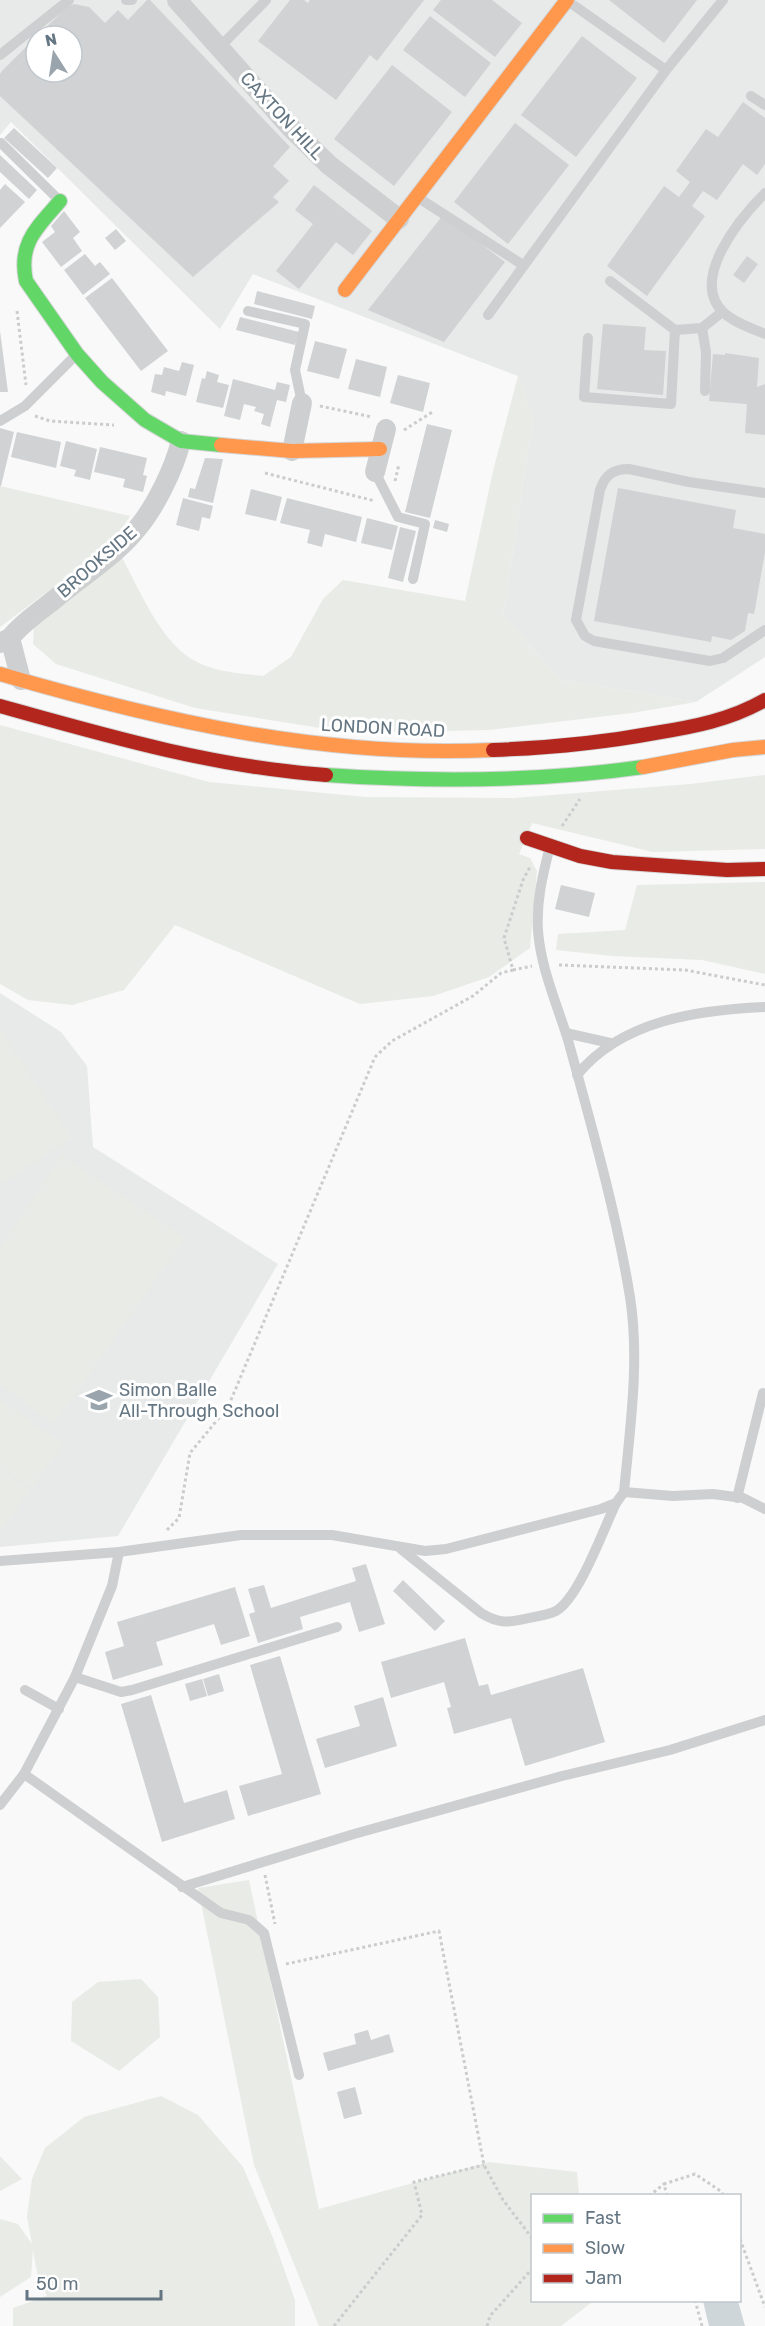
<svg xmlns="http://www.w3.org/2000/svg" width="765" height="2326" viewBox="0 0 765 2326" font-family="Rubik,sans-serif">
<style>
.built{fill:#e8e9e9;fill-rule:evenodd}
.green{fill:#e8ebe6}
.water{fill:#ced6d9}
.building{fill:#d0d2d3}
.lines{fill:none;stroke-linecap:round;stroke-linejoin:round}
.fast-casing{stroke:#d5d6d7;stroke-width:16}
.slow-casing{stroke:#d5d6d7;stroke-width:16}
.jam-casing{stroke:#d5d6d7;stroke-width:16}
.path{stroke:#cbcccd;stroke-width:3;stroke-dasharray:3 3;stroke-linecap:butt}
.lane{stroke:#cecfd0;stroke-width:10}
.street{stroke:#cecfd0;stroke-width:20}
.fast{stroke:#63d668;stroke-width:14}
.slow{stroke:#ff974d;stroke-width:14}
.jam{stroke:#b3261e;stroke-width:14}
.labels{text-anchor:middle;dominant-baseline:central;stroke-width:6;stroke-linejoin:round;paint-order:stroke}
.street-label{font-size:18px;fill:#657683;stroke:#fff}
.poi-label{font-size:18px;fill:#657683;stroke:#fff;text-anchor:start}
</style>
<rect width="100%" height="100%" fill="#f9f9f9"/>
<g class="built">
<path d="M 0,0 L 765,0 L 765,657 L 696,702 L 561,680 L 503,616 L 533,418 L 518,376 L 253,274 L 220,329 L 11,122 L 0,135 ZM 36,36 L 72,36 L 72,72 L 36,72 Z"/>
<polygon points="0,993 61,1032 87,1066 93,1147 278,1264 118,1536 0,1547"/>
</g>
<g class="green">
<path d="M 518,376 L 533,418 L 503,616 L 561,680 L 696,702 L 632,713 L 489,730 L 352,733 L 195,708 L 56,664 L 33,644 L 34,624 L 120,554 C 139,588 158,637 190,658 C 211,672 239,673 263,676 L 291,657 L 323,599 L 343,580 L 465,601 L 493,471 Z"/>
<polygon points="0,486 130,516 113,543 0,627"/>
<polygon points="0,725 209,782 365,797 514,798 690,784 765,775 765,849 653,852 532,823 519,854 530,858 537,871 530,948 489,977 433,996 360,1004 175,925 124,990 72,1005 28,1000 0,984"/>
<polygon points="765,882 765,974 702,960 612,956 556,950 558,934 625,930 637,885"/>
<polygon points="0,1029 72,1138 0,1185"/>
<polygon points="62,1156 185,1238 54,1424 0,1384 0,1248"/>
<polygon points="0,1400 63,1444 31,1489 0,1467"/>
<polygon points="0,1469 30,1490 0,1532"/>
<polygon points="249,1880 319,2209 489,2162 577,2172 579,2195 532,2196 532,2300 591,2300 591,2303 561,2326 319,2326 254,2165 198,1888"/>
<polygon points="141,1979 158,1997 160,2037 119,2071 71,2041 72,2002 98,1982"/>
<polygon points="161,2096 198,2115 243,2167 273,2238 295,2300 295,2326 13,2326 13,2308 47,2296 37,2273 33,2250 31,2277 0,2297 0,2219 18,2224 32,2244 27,2217 32,2179 45,2148 84,2117"/>
<polygon points="0,2156 22,2179 0,2191"/>
</g>
<polygon class="water" points="703,2301 738,2301 745,2326 709,2326"/>
<g class="building">
<polygon points="147,0 150,0 290,147 273,166 289,181 273,197 279,202 193,277 0,96 0,74 3,70 36,37 36,72 72,72 72,36 37,36 67,7 74,4 89,7 105,23 118,10 128,20"/>
<polygon points="290,0 304,0 308,3 310,0 424,0 377,61 370,55 336,100 258,41"/>
<polygon points="441,0 492,0 522,23 495,57 433,10"/>
<polygon points="609,0 697,0 664,43"/>
<polygon points="430,16 491,63 465,97 403,50"/>
<polygon points="582,36 637,78 576,157 521,115"/>
<polygon points="392,65 452,112 394,186 334,139"/>
<polygon points="743,102 765,118 765,164 757,175 743,164 717,200 703,191 692,206 705,216 647,296 607,266 664,186 679,197 690,182 676,171 706,129 718,137"/>
<polygon points="515,123 569,165 508,244 454,202"/>
<polygon points="14,128 57,168 48,178 4,138"/>
<polygon points="0,155 37,190 29,199 0,172"/>
<polygon points="5,184 25,202 0,228 0,190"/>
<polygon points="314,185 372,231 353,255 336,242 299,289 276,271 313,224 295,210"/>
<polygon points="64,211 80,232 73,238 82,251 61,267 42,242 55,232 51,226"/>
<polygon points="443,215 505,262 444,342 368,310"/>
<polygon points="116,229 126,241 115,250 105,238"/>
<polygon points="85,254 95,266 100,262 110,274 83,295 64,270"/>
<polygon points="747,256 758,264 744,283 733,275"/>
<polygon points="112,278 168,351 141,371 85,298"/>
<polygon points="257,291 315,306 312,319 254,304"/>
<polygon points="240,317 299,332 295,345 236,330"/>
<polygon points="603,324 646,327 644,350 666,351 663,395 597,389"/>
<polygon points="0,331 8,392 0,392"/>
<polygon points="315,341 347,349 339,379 307,371"/>
<polygon points="725,353 759,358 757,387 765,384 765,435 745,433 747,404 709,401 713,354 725,355"/>
<polygon points="356,359 387,367 380,397 348,389"/>
<polygon points="182,362 194,365 186,396 166,391 165,396 151,392 155,374 162,375 164,367 179,371"/>
<polygon points="207,371 219,375 217,382 229,385 223,408 196,402 202,378 205,379"/>
<polygon points="398,375 430,383 423,412 390,403"/>
<polygon points="233,379 275,390 277,382 290,385 286,402 277,400 270,427 261,424 264,414 254,411 256,407 244,404 240,420 224,416"/>
<polygon points="427,424 452,430 430,518 405,512"/>
<polygon points="0,428 14,432 1,486 0,486"/>
<polygon points="17,432 61,442 56,468 11,457"/>
<polygon points="66,441 97,449 90,480 74,476 76,470 60,466"/>
<polygon points="100,447 147,458 143,475 147,476 143,492 123,487 125,479 94,472"/>
<polygon points="205,458 223,459 213,503 188,497 190,488 195,489"/>
<polygon points="618,488 736,510 733,528 765,534 765,552 754,614 748,613 745,631 731,640 712,636 711,642 594,621"/>
<polygon points="251,489 282,497 276,521 245,514"/>
<polygon points="183,498 213,506 210,519 202,517 199,531 176,525"/>
<polygon points="287,498 362,517 356,542 325,534 322,547 307,543 310,530 280,523"/>
<polygon points="367,518 398,526 392,550 361,543"/>
<polygon points="435,520 449,524 447,532 433,528"/>
<polygon points="400,527 416,531 403,582 388,578"/>
<polygon points="561,885 595,893 589,917 555,909"/>
<polygon points="366,1564 385,1624 359,1632 350,1602 300,1617 303,1629 258,1643 249,1614 255,1612 248,1589 264,1585 271,1608 356,1581 352,1568"/>
<polygon points="403,1580 445,1621 435,1631 393,1591"/>
<polygon points="235,1587 250,1636 221,1645 214,1624 156,1642 163,1665 113,1680 105,1652 124,1646 117,1622"/>
<polygon points="465,1638 479,1686 488,1684 491,1695 583,1668 605,1742 525,1766 511,1718 454,1734 447,1708 451,1707 444,1682 391,1698 381,1662"/>
<polygon points="280,1656 321,1794 248,1816 239,1786 282,1774 250,1665"/>
<polygon points="219,1674 224,1691 208,1696 203,1679"/>
<polygon points="202,1679 207,1696 190,1701 185,1684"/>
<polygon points="151,1695 184,1803 227,1790 235,1819 162,1842 121,1704"/>
<polygon points="383,1697 397,1746 325,1768 316,1739 360,1726 354,1706"/>
<polygon points="368,2030 371,2040 389,2034 394,2052 328,2071 323,2053 356,2044 354,2034"/>
<polygon points="355,2087 362,2114 344,2119 337,2092"/>
</g>
<g class="lines">
<g class="fast-casing">
<g id="fast">
<path d="M 60,201 C 37,228 18,243 26,281 L 77,354 L 102,382 L 145,420 L 181,441 L 221,445"/>
<path d="M 326,775 C 432,782 538,782 643,767"/>
</g>
</g>
<g class="slow-casing">
<g id="slow">
<polyline points="345,290 567,0"/>
<polyline points="221,445 292,451 380,449"/>
<path d="M 0,674 C 161,721 324,758 493,750"/>
<polyline points="643,767 733,750 765,747"/>
</g>
</g>
<g class="jam-casing">
<g id="jam">
<path d="M 0,706 C 107,736 214,767 326,775"/>
<path d="M 493,750 C 547,748 601,743 655,733 C 693,727 730,720 765,700"/>
<polyline points="527,838 580,856 612,862 727,870 765,869"/>
</g>
</g>
<g class="path">
<polyline points="17,311 26,385"/>
<polyline points="320,406 372,417"/>
<polyline points="35,416 50,421 114,425"/>
<polyline points="404,430 434,411"/>
<polyline points="265,473 375,501"/>
<polyline points="395,481 399,464"/>
<polyline points="562,826 580,799"/>
<polyline points="559,965 685,970 765,985"/>
<polyline points="513,970 532,966"/>
<polyline points="167,1530 179,1518 190,1453 228,1407 375,1057 392,1041 473,996 501,973 513,970 504,938 523,880 530,867"/>
<polyline points="265,1875 275,1924"/>
<polyline points="286,1964 439,1931 484,2165 503,2200 532,2238"/>
<polyline points="649,2196 664,2184"/>
<polyline points="667,2196 664,2184 695,2174 722,2192 723,2196"/>
<polyline points="740,2239 765,2307"/>
<polyline points="695,2300 702,2326"/>
<polyline points="334,2326 422,2215 414,2182 484,2165"/>
<polyline points="487,2326 490,2316 532,2269"/>
</g>
<g class="lane">
<polyline points="126,0 132,0"/>
<polyline points="569,2 666,70"/>
<polyline points="219,48 266,0"/>
<polyline points="0,55 69,0"/>
<polyline points="751,96 765,105"/>
<polyline points="1,143 60,201"/>
<path d="M 765,193 C 741,217 688,280 724,313 C 735,323 751,328 765,334"/>
<polyline points="417,197 523,265"/>
<polyline points="610,281 675,330"/>
<polyline points="248,311 305,324 295,370 302,403"/>
<polyline points="488,315 666,70 723,0"/>
<polyline points="702,328 706,352 705,391"/>
<polyline points="588,338 584,397 671,404 675,330 702,328 722,312"/>
<polyline points="0,421 25,406 77,354"/>
<polyline points="375,472 398,517 425,524 413,579"/>
<path d="M 765,493 L 689,482 L 629,469 C 613,469 605,475 600,490 L 576,620 L 585,636 L 594,641 L 710,661 L 723,658 L 765,630"/>
<polyline points="566,1033 610,1043"/>
<path d="M 577,1075 C 622,1020 698,1010 765,1007"/>
<polyline points="624,1492 673,1496 713,1494 743,1498 765,1509"/>
<polyline points="737,1498 763,1393"/>
<path d="M 401,1549 L 481,1613 C 499,1624 508,1623 529,1618 C 537,1616 548,1615 556,1611 C 579,1598 604,1528 616,1503"/>
<path d="M 0,1561 L 119,1552 L 241,1535 L 332,1535 L 425,1551 L 446,1549 L 601,1509 L 616,1503 L 624,1492 C 630,1427 640,1361 630,1297 C 616,1211 591,1124 568,1040 C 557,1004 541,969 538,931 C 536,901 543,874 550,846"/>
<polyline points="75,1677 121,1692 132,1690 337,1627"/>
<polyline points="25,1690 59,1709"/>
<polyline points="24,1774 221,1913 249,1920 264,1933 299,2075"/>
<polyline points="0,1805 24,1774 75,1677 112,1586 119,1552"/>
<polyline points="182,1887 354,1834 562,1776 670,1750 765,1720"/>
</g>
<g class="street">
<polyline points="177,0 291,128 329,165 399,219"/>
<polyline points="292,451 302,403"/>
<polyline points="375,472 386,429"/>
<path d="M 10,638 C 23,622 39,612 55,599 C 80,578 116,555 136,530 C 155,508 174,469 181,441"/>
<polyline points="0,643 10,638 21,680"/>
</g>
<use href="#fast" class="fast"/>
<use href="#slow" class="slow"/>
<use href="#jam" class="jam"/>
</g>
<defs>
<g id="school-bare" transform="scale(2.07)"><path d="M0-5L7-2L0 1L-7-2ZM-4 1L0 2.5L4 1V4Q0 6-4 4Z" fill="#99a4ac" stroke="#fff" stroke-width="2.5" paint-order="stroke"/></g>
</defs>
<g fill-rule="evenodd">
<use href="#school-bare" x="99" y="1400"/>
</g>
<g class="labels">
<g class="street-label">
<text transform="translate(282 116) rotate(47)">CAXTON HILL</text>
<text transform="translate(97 562) rotate(-41)">BROOKSIDE</text>
<text transform="translate(383 728) rotate(3)">LONDON ROAD</text>
</g>
<g class="poi-label">
<text x="119" y="1390">Simon Balle<tspan x="119" dy="21">All-Through School</tspan></text>
</g>
</g>
<rect x="531" y="2194" width="210" height="108" fill="#ffffff" stroke="#c1c8cd" stroke-width="1.5"/>
<rect x="543" y="2214" width="30" height="9" fill="#63d668" stroke="#c1c8cd" stroke-width="1.5"/>
<text x="585" y="2224" font-size="18" fill="#657683">Fast</text>
<rect x="543" y="2244" width="30" height="9" fill="#ff974d" stroke="#c1c8cd" stroke-width="1.5"/>
<text x="585" y="2254" font-size="18" fill="#657683">Slow</text>
<rect x="543" y="2274" width="30" height="9" fill="#b3261e" stroke="#c1c8cd" stroke-width="1.5"/>
<text x="585" y="2284" font-size="18" fill="#657683">Jam</text>
<g transform="translate(54 54) rotate(348)"><circle r="28" fill="#ffffff" stroke="#c1c8cd" stroke-width="1.5"/>
<path d="M0-4.5L10 22L0 15L-10 22Z" fill="#99a4ac"/>
<text y="-9" font-size="16" font-weight="bold" text-anchor="middle" fill="#657683">N</text>
</g>
<path d="M27 2290v9h134v-9" fill="none" stroke="#657683" stroke-width="3"/>
<text x="36" y="2290" font-size="18" fill="#657683" stroke="#ffffff" stroke-width="4.5" paint-order="stroke">50 m</text>
</svg>
